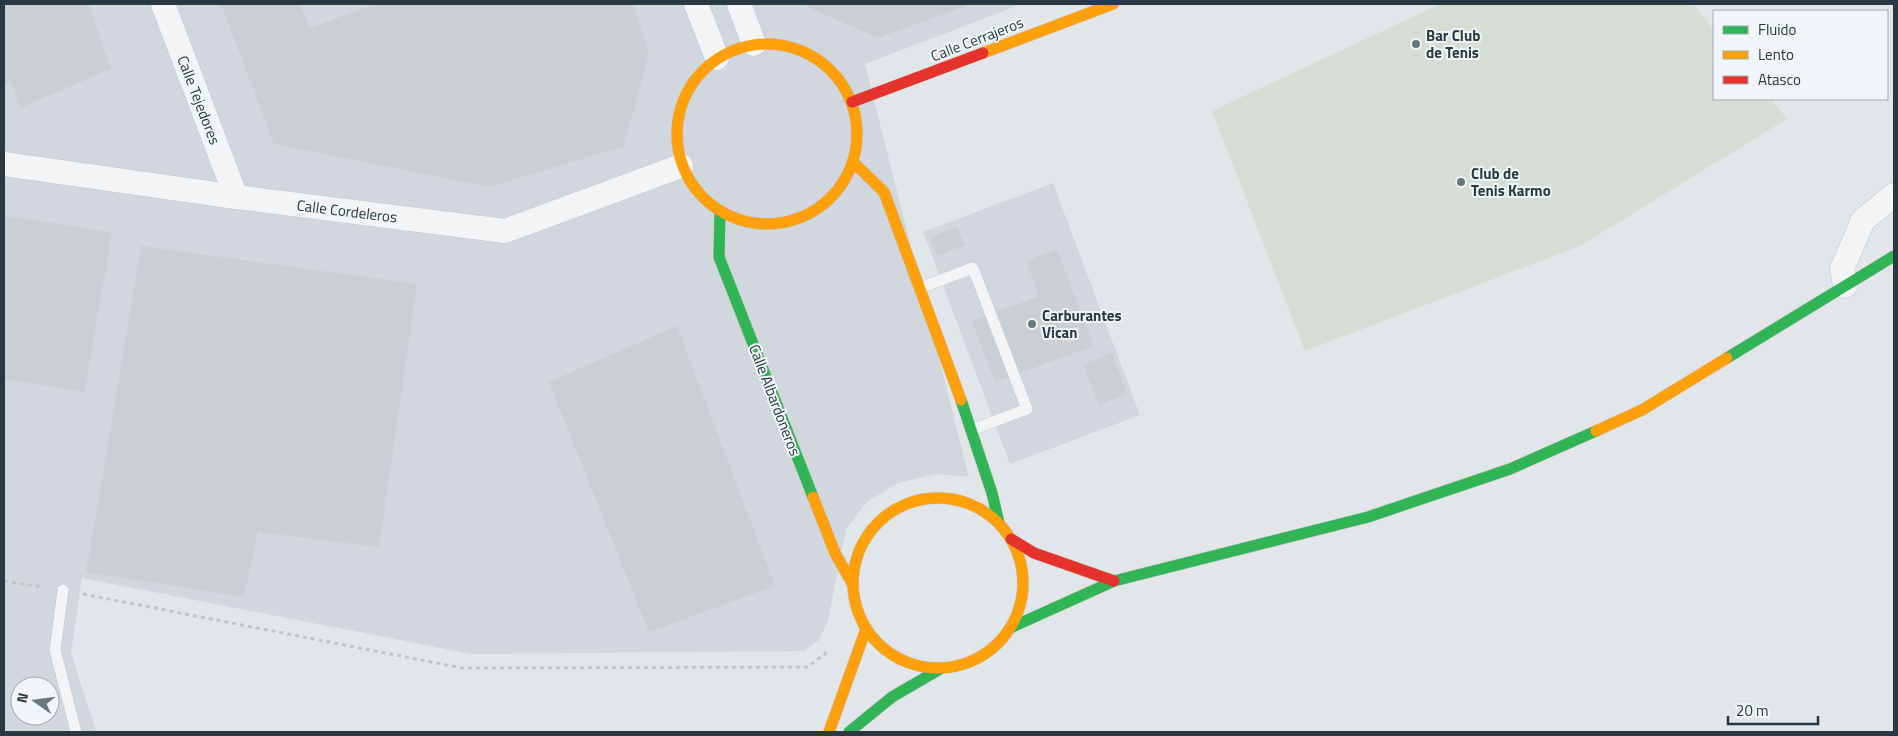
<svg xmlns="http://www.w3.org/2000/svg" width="1898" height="736" viewBox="0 0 1898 736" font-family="'Titillium Web',sans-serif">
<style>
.built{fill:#d1d7dc;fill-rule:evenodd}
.green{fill:#d6ddd4}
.building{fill:#cbcfd1}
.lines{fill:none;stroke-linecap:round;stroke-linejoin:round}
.lane-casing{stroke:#c1c4c7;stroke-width:12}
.street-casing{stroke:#c1c4c7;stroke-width:25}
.fast-casing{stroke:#c1c4c7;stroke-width:12}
.slow-casing{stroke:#c1c4c7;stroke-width:12}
.jam-casing{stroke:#c1c4c7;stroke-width:12}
.path{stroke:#c1c5c7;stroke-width:3;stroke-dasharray:4 4;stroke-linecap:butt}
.lane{stroke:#f3f4f5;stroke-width:11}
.street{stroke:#f3f4f5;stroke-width:24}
.fast{stroke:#30b455;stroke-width:11}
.slow{stroke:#ff9f0a;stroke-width:11}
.jam{stroke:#e5322d;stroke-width:11}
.poi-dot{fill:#69767d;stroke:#f1f5f8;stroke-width:2}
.labels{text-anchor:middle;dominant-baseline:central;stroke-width:4;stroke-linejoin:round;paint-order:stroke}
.poi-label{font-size:15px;font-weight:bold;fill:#283943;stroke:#f1f5f8;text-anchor:start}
.street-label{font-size:15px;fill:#283943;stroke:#f1f5f8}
</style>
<rect width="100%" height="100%" fill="#e3e6e9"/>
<g class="built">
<path d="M 4,4 L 1022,4 L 865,64 L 969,477 L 936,474 L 898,483 L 868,501 L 846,529 L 828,620 L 819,640 L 804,651 L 471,654 L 82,578 L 71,653 L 96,732 L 4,732 ZM 20,686 L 50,686 L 50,716 L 20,716 Z"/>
<polygon points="1053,183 1140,415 1010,464 923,232"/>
</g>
<polygon class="green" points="1440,4 1693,4 1714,30 1714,99 1771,99 1787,119 1580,246 1305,351 1212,111"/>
<g class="building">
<polygon points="4,4 89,4 111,69 20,108 11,81 4,83"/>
<polygon points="221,4 300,4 310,28 375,4 633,4 649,53 624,146 489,187 274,144"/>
<polygon points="801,4 971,4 878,38"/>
<polygon points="4,216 112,232 85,392 4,379"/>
<polygon points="957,226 965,245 937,256 929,238"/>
<polygon points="141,246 417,284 379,547 258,532 244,597 86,572"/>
<polygon points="1057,249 1094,346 995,382 972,321 1039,296 1026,261"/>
<polygon points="677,326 775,586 649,632 549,382"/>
<polygon points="1112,353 1127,394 1099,405 1083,364"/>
</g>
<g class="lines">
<g class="lane-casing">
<g id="lane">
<polyline points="920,288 973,268 1027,409 972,430"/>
<polyline points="63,590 55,650 76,732"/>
</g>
</g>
<g class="street-casing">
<g id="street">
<polyline points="163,4 236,197"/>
<polyline points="696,4 717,58"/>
<polyline points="739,4 754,44"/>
<polyline points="4,164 236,197 505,231 681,166"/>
<polyline points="1845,286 1842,269 1863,220 1894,195"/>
</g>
</g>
<g class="fast-casing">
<g id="fast">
<polyline points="720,212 719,257 813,497"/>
<polyline points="1727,358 1894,256"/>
<polyline points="961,400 992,493 999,523"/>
<polyline points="1010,628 1114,581 1368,517 1510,469 1596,431"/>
<polyline points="849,732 892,697 940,669"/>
</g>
</g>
<g class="slow-casing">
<g id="slow">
<circle cx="767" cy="134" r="90"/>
<polyline points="983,53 1113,4"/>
<polyline points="853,162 884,192 961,400"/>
<polyline points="1596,431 1642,410 1727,358"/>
<polyline points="813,497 835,553 852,583"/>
<circle cx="938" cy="583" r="85"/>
<polyline points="829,732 866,629"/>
</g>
</g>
<g class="jam-casing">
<g id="jam">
<polyline points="852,102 983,53"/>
<polyline points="1011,539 1034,553 1114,581"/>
</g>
</g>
<g class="path">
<polyline points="4,581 43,587"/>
<polyline points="83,594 462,668 808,667 827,652"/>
</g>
<use href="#lane" class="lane"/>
<use href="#street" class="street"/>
<use href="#fast" class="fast"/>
<use href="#slow" class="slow"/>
<use href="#jam" class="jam"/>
</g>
<g class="poi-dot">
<circle cx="1416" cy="44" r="5"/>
<circle cx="1461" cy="182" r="5"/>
<circle cx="1032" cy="324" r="5"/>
</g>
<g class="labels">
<g class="poi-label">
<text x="1426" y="35">Bar Club<tspan x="1426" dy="17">de Tenis</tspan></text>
<text x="1471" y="173">Club de<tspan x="1471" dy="17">Tenis Karmo</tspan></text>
<text x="1042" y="315">Carburantes<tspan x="1042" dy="17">Vican</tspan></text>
</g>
<g class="street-label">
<text transform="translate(977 39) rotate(-21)">Calle Cerrajeros</text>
<text transform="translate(199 100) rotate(69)">Calle Tejedores</text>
<text transform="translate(347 211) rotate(7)">Calle Cordeleros</text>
<text transform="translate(775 400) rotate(69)">Calle Albardoneros</text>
</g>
</g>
<rect width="1898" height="736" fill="none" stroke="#283943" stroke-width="10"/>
<rect x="1713" y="10" width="175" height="90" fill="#f1f5f8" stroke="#a1aab0"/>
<rect x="1723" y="26" width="25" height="8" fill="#30b455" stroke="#a1aab0"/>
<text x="1758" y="35" font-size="15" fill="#283943">Fluido</text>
<rect x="1723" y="51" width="25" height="8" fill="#ff9f0a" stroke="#a1aab0"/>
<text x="1758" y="60" font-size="15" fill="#283943">Lento</text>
<rect x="1723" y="76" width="25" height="8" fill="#e5322d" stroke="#a1aab0"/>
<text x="1758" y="85" font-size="15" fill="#283943">Atasco</text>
<g transform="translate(35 701) rotate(284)"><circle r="24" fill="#f1f5f8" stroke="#a1aab0"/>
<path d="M0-4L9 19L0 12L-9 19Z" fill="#69767d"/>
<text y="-8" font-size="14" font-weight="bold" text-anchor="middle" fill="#283943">N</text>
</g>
<path d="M1728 716v8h90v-8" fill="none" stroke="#283943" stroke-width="2.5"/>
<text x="1736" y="716" font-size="15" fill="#283943" stroke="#f1f5f8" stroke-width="4" paint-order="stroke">20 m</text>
</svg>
